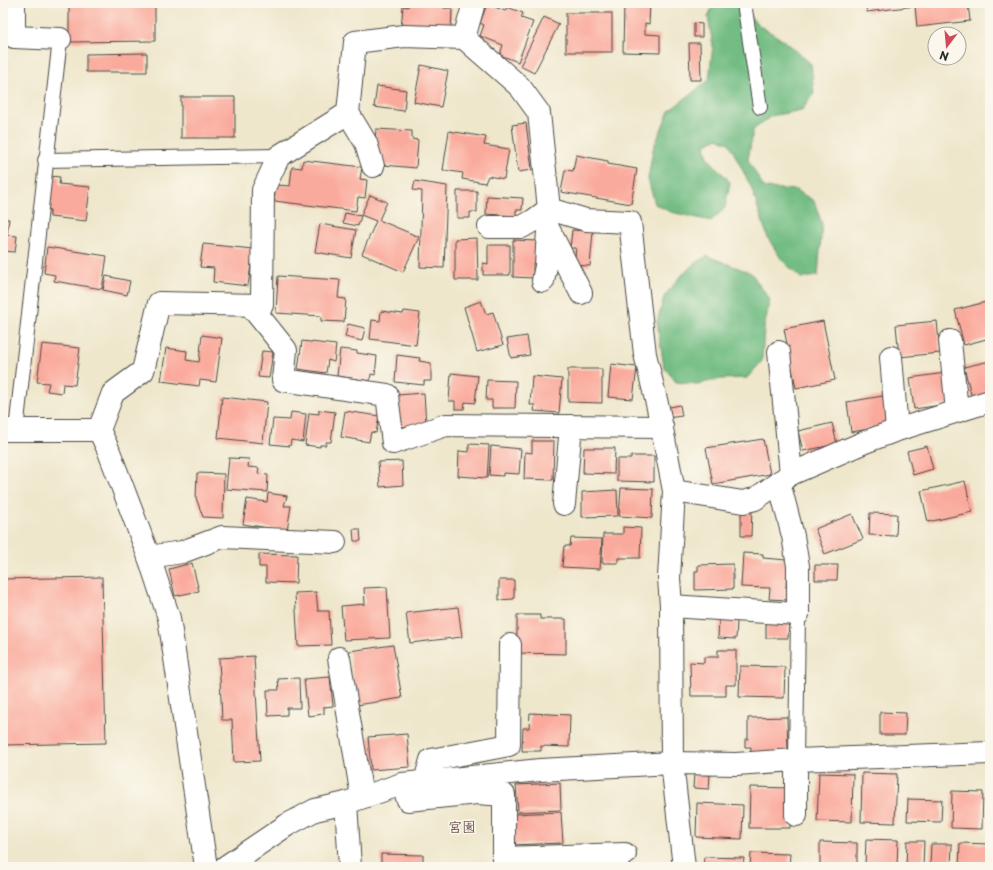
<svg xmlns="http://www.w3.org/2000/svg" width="993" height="870" viewBox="0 0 993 870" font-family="'Playpen Sans','Klee One',sans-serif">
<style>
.forest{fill:#73bd84;stroke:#4f7458}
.building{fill:#faaa9c}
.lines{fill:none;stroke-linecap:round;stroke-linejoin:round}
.service-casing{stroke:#484743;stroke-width:16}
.minor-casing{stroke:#484743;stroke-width:24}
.service{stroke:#fff;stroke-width:14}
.minor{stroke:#fff;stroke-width:22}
.labels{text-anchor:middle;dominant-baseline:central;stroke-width:3;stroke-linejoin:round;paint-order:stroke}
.quarter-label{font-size:14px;font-weight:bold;fill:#735753;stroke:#fbf7ec}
</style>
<rect width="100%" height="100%" fill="#fbf7ec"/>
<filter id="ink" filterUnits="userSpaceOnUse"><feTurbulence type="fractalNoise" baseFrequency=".025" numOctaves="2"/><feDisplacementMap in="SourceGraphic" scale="8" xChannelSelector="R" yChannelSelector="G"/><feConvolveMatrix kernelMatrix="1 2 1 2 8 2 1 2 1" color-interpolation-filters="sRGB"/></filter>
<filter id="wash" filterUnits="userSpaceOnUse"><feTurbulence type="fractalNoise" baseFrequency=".012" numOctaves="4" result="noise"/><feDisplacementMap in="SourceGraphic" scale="16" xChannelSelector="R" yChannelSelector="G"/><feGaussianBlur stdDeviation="0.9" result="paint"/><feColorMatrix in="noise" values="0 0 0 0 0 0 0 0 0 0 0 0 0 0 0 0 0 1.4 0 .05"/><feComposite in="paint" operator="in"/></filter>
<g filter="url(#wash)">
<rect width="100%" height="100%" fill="#efe7cc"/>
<g class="forest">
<polygon points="714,3 736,3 760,26 786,42 811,64 814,93 802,110 771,116 753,130 748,160 764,188 796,190 814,201 822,224 818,276 801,278 782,260 768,238 751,187 729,143 717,138 705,145 708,158 730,182 725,208 711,221 671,212 655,204 648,179 653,149 669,111 709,80 713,45 708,17"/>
<polygon points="707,256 751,273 770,300 764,328 762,361 747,378 721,379 697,384 676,382 664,367 657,322 664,297 678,279 695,263"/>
</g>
<g id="blocks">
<g class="building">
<polygon points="69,3 155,3 155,41 69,42"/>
<polygon points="409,3 444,3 444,8 452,8 451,31 401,29 403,6 408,7"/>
<polygon points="624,3 650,3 649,24 645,23 645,34 660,35 660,53 623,52"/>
<polygon points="865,3 968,3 970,21 917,27 915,6 867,12"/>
<polygon points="487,4 505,11 507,7 523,13 521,18 533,22 518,62 500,55 503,45 480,36 484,25 480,23"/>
<rect x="566" y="13" width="46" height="39"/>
<polygon points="544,17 559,24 534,73 520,66"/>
<polygon points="694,23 702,24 702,37 694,37"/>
<polygon points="689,43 700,43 701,80 690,80"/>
<polygon points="147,53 147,72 86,72 86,54"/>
<polygon points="421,65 448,71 441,107 414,102"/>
<polygon points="377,86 406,90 404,111 374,107"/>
<rect x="181" y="97" width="54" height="41"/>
<polygon points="526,123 532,170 518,172 512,125"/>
<polygon points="376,129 412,131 412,139 418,140 416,168 383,165 375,142"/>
<polygon points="449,131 486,137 484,145 509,149 504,179 488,176 485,183 462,179 463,173 443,170"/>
<polygon points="576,155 608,161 608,164 637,169 631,204 561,192 565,170 573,171"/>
<polygon points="303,160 362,167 360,179 367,180 365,198 358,197 356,211 274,201 276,185 290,186 292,167 302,168"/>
<polygon points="50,176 60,177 59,184 90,187 86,221 50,217 50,210 46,210"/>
<polygon points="415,181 447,186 444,268 420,267 422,191 413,190"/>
<polygon points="457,191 477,191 477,212 470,212 470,218 457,218"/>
<polygon points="370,195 387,202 379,220 419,237 403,272 362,254 376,221 361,215"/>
<polygon points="487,196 523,198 522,210 516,210 516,216 486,214"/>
<polygon points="345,213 361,216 358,226 343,223"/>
<polygon points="3,219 9,219 7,235 17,236 15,252 3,251"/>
<polygon points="320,224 356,230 351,258 315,252"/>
<polygon points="572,230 593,231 590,266 574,265 576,248 570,248"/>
<polygon points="477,238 478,280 455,280 455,239"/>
<polygon points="513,240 538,241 538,263 533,263 533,278 513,277"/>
<polygon points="203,244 253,249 248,286 213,282 214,268 200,267"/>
<polygon points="488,245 510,245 510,275 483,275 483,263 488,264"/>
<polygon points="47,247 107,256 102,289 54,281 55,275 44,273"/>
<polygon points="106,276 130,281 127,295 103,290"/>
<polygon points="278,276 340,280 338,298 346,299 344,322 321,321 321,316 276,313"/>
<polygon points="481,301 486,314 493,312 503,345 477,352 464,307"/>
<polygon points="990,301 990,338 964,345 955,310"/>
<polygon points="381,311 403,314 404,311 420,313 416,345 370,339 372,320 380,321"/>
<polygon points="823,321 835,380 796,388 784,329"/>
<polygon points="937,321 940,353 899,357 896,325"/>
<polygon points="348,324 365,328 362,341 345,337"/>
<polygon points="202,335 222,338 216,382 200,380 199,386 161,381 166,348 187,351 186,360 199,362"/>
<polygon points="527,336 530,355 511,358 507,339"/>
<polygon points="302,341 336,345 334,362 328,360 326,373 298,369"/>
<polygon points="42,344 80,348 75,385 63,384 62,393 47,391 49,383 37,382"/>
<polygon points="340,349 357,351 357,353 377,356 375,375 371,374 370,381 337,376"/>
<polygon points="262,351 273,352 269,378 258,377"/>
<polygon points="397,355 420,358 419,361 431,363 431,381 424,381 424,385 395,382"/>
<polygon points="990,361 990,394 972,398 964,367"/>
<polygon points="611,364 637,367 633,399 608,397"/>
<polygon points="568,369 602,369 602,403 568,402"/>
<polygon points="451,373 478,376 475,403 465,402 464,409 455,409 455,401 449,401"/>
<polygon points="945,373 949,404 914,409 910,378"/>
<polygon points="532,376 562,379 559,413 534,411 535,405 530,405"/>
<polygon points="487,380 516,381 515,408 492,408 492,400 486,400"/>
<polygon points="424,393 426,425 399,427 397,395"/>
<polygon points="883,396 888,426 851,432 847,402"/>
<polygon points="222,397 267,402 263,443 218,438"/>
<polygon points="680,405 682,416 667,418 665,408"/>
<polygon points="319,410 335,412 331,442 326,442 326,445 320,445 320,447 305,445 309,413 319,414"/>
<polygon points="345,411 379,416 376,433 371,432 369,442 341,437"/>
<polygon points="291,412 306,414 303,442 291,440 290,446 270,444 273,419 290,420"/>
<polygon points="832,423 837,444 803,451 798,431"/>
<polygon points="763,439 770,474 713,484 706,448"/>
<polygon points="532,441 554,441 553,480 524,479 525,452 532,453"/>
<polygon points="469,444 489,445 487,478 458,476 459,451 469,452"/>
<polygon points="491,446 521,449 519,474 503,473 503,476 489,475"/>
<polygon points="927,446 933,469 913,475 907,451"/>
<polygon points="584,448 615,448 614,474 583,473"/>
<polygon points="631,456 654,456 654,482 617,481 617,459 631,459"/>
<polygon points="229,458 249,459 248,467 259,468 258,474 268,475 267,492 226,489"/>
<polygon points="402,461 403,485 380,487 378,462"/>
<polygon points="197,473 224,474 223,518 203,517 196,498"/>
<polygon points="965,481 972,512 928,522 921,491"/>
<polygon points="621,488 653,489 652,518 619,516"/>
<polygon points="617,490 618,516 582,517 582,492"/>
<polygon points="268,493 287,496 284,506 291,506 287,531 243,524 247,499 267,502"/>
<polygon points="741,507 752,508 751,536 741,536"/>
<polygon points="870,513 897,514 896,536 869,535"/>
<polygon points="852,514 863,539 825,554 815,529"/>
<polygon points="623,527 641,528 640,558 618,558 618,563 602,563 603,534 623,534"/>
<polygon points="353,529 360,529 361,541 354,541"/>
<polygon points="571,538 602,539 600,569 562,567 564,546 570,546"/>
<polygon points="743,553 763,554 763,558 787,560 786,588 791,588 790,600 769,599 770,588 741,587"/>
<polygon points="259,554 297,555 296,583 266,582 266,567 259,567"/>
<polygon points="192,563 199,591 175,596 169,569"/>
<polygon points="733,564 733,589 695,590 695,571 698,571 698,565"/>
<polygon points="815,565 838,565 837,580 815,580"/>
<polygon points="102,577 106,743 3,745 3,579"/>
<polygon points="499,580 514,580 514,599 499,600"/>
<polygon points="387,587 390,638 344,640 341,606 365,604 364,588"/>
<polygon points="316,592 318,611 329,611 331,645 298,646 295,593"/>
<polygon points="458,607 462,637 410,643 406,613"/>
<polygon points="517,615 540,615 540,619 566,619 566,654 517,653"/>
<polygon points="719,619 737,621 736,639 718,638"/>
<polygon points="766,622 789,622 788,638 766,638"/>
<polygon points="393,645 402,698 357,705 349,651"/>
<polygon points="718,650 736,650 736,685 726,685 726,696 691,696 690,662 704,663 704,657 718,657"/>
<polygon points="254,656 260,761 234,762 232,720 222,720 219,658"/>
<polygon points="740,666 785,667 784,698 739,697"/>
<polygon points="330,677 333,706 324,707 324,714 308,716 304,679"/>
<polygon points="299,678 300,708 287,708 287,715 268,716 267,690 279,690 278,679"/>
<polygon points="880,712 906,713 905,735 880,735"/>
<polygon points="530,713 570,715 569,747 541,746 541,751 522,751 523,728 529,728"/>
<polygon points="787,717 788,753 751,753 751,747 745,747 745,739 748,739 748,718"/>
<polygon points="407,734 410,767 371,770 368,737"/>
<polygon points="819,773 853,774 852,822 817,821"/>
<polygon points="862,773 897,774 895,823 861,822"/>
<polygon points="694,774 710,775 709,789 693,788"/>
<polygon points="560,783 561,810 518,812 516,785"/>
<polygon points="750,787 791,788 790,828 749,828"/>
<polygon points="952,791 983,792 982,829 951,828"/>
<polygon points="908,799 942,800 941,822 907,821"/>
<polygon points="697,803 743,805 742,839 696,837"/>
<polygon points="561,812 563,843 510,845 514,814"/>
<polygon points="866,839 898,840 897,867 865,866"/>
<polygon points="907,841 924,841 923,867 906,867"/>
<polygon points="820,842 857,843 857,867 820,867"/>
<polygon points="960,843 990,844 989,867 959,867"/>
<polygon points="931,844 952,844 951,867 930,867"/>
<polygon points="751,853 790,854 789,867 750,867"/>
<polygon points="381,854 423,855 423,867 381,867"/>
<polygon points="704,857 744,858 743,867 703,867"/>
</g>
</g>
</g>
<g filter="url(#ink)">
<use href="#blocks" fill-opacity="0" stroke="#484743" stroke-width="1"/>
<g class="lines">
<g class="service-casing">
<g id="service">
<polyline points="744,3 760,107"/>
<polyline points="45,160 279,156"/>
<polyline points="16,430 60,39"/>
<polyline points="796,760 798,614"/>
</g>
</g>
<g class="minor-casing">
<g id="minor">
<polyline points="14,3 14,37 60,39"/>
<polyline points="464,38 474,3"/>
<polyline points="348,113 366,143 373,166"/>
<polyline points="489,227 522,227 534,220 549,209"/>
<polyline points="548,228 581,293"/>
<polyline points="543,281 546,266 548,230"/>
<polyline points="250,305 286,350 283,380 387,395 393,443 446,425 662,427"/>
<polyline points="950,341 957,411"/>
<polyline points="779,352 791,474"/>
<polyline points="891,357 897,430"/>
<polyline points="3,430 99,430"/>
<polyline points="674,491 743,502 755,499 791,474 865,442 897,430 990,401"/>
<polyline points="564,504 571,426"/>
<polyline points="149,557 182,552 222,537 335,542"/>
<polyline points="671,606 798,614 798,566 793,536 779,482"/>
<polyline points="339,658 362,797"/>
<polyline points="425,781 431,760 509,745 510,645"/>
<polyline points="402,784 408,800 477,793 504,795 504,867"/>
<polyline points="346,803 350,867"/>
<polyline points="796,815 796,760"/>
<polyline points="504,858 625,854"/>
<polyline points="206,867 169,618 149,557 108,449 99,430 113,393 143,371 159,303 262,305 263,190 279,156 348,113 355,42 404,36 464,38 520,87 539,113 549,209 586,220 630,222 645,354 658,408 674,491 669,578 671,606 672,763 684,867"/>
<polyline points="225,867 287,825 315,810 346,803 402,784 540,770 672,763 736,764 796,760 990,753"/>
</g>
</g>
<use href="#service" class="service"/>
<use href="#minor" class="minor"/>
</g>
</g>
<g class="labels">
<g class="quarter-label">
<text x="462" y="826">宮園</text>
</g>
</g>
<rect width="993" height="870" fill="none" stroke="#fbf7ec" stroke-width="16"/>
<g transform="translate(947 46) rotate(196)"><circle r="19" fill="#fbf7ec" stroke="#a8a59f"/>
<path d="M0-3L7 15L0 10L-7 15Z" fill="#d1495b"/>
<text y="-6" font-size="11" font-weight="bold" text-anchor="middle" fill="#2b2b2b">N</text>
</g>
</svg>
